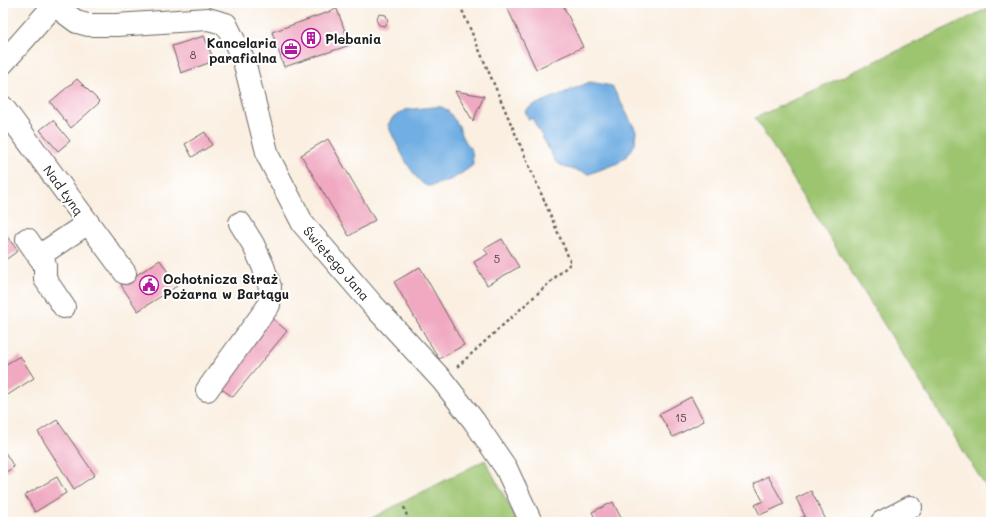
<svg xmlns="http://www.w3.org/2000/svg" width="994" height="525" viewBox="0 0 994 525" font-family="Mali,sans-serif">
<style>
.green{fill:#9dc570;stroke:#5c7046}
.water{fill:#71aee3;stroke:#466580}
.building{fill:#f0a9c1}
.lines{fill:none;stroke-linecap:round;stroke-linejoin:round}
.minor-casing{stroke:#6a6661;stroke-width:24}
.path{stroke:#6a6661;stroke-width:2.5;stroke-dasharray:3 3;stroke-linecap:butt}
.minor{stroke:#fff;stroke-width:22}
.labels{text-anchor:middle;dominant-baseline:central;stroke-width:4;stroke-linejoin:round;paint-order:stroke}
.number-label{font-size:11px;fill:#513f45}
.poi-label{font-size:13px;font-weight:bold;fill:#1c1c1c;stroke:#fff;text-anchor:start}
.street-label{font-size:13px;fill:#1c1c1c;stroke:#fff}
</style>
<rect width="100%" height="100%" fill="#fff"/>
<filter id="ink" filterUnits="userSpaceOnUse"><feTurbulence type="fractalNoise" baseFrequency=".025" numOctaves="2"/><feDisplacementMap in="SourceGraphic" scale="8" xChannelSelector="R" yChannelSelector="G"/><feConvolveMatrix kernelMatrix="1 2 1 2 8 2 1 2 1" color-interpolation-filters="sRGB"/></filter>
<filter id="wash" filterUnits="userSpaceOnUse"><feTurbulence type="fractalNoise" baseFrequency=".012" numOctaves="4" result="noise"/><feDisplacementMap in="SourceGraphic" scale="16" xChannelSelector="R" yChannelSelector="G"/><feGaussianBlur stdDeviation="0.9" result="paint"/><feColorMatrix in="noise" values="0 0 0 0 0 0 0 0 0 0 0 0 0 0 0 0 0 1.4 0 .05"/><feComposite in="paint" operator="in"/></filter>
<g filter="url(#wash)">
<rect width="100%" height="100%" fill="#faefe1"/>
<g class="green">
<polygon points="991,7 991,495 755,118"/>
<polygon points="485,460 518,522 364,522"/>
</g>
<g class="water">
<polygon points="590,82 612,86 636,131 635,144 629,154 618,163 589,174 564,167 556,162 532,118 529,120 525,111 532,106"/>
<path d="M 433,107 L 442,107 L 448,111 L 459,126 L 461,135 L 472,151 L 473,165 C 461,174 452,181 437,184 C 435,185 431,186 428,186 C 415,185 393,137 388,125 L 393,117 L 405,110 Z"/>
</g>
<g id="blocks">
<g class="building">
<polygon points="505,3 562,3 583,47 536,69"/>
<polygon points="337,9 350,45 284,67 272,32"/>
<polygon points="379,14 386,15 388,21 385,26 379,25 376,20"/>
<polygon points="204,36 214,61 181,73 172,46"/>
<polygon points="77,79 100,102 71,128 50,102"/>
<polygon points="455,91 484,96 473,121"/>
<polygon points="53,120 70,141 58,151 40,130"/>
<polygon points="205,132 212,145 192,157 185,144"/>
<polygon points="328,139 375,220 349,236 301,155"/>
<polygon points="5,234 18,251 5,260 3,257 3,235"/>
<polygon points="502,239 519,267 487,285 474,262 488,254 484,249"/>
<polygon points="160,260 177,286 138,311 121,285"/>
<polygon points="420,267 464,345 439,359 394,282"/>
<polygon points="272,318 287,331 233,397 217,386"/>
<polygon points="20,356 34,378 3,398 3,366"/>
<polygon points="691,397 704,421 673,437 659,414"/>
<polygon points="57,420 95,475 74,489 38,432"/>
<polygon points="3,449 14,467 3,474"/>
<polygon points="768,476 784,504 760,515 755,505 763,501 754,484"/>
<polygon points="57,477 66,493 35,512 25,495"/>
<polygon points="811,491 820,508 827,522 798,522 797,520 805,516 796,498"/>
<polygon points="613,502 623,522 597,522 592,512"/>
</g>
</g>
</g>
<g filter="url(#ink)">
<use href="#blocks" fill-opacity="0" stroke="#6a6661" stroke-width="1"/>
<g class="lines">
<g class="minor-casing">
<g id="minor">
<polyline points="54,5 77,22 88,25 116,25 208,19 226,24 244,61 268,156 303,224 372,304 442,380 474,421 506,468 531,522"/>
<polyline points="3,63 56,3"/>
<polyline points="3,107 125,273"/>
<polyline points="27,239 45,265 45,279 64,307"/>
<polyline points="39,256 88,223"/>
<polyline points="207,390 269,305 270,287 263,266 253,244 240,223"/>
<polyline points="882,522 911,507"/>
</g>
</g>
<g class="path">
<polyline points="457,367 571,263 459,3"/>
<polyline points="404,507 409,522"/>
</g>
<use href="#minor" class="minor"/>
</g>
</g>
<defs>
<g id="building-ring" transform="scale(1)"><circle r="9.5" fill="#fff" stroke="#b5179e" stroke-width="1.5"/><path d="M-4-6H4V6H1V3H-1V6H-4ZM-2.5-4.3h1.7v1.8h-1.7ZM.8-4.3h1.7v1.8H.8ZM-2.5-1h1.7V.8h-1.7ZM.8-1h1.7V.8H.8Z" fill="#b5179e"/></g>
<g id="office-ring" transform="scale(1)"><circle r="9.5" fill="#fff" stroke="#b5179e" stroke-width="1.5"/><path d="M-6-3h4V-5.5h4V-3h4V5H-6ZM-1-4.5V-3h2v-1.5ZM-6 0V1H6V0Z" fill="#b5179e"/></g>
<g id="civic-ring" transform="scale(1)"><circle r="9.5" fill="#fff" stroke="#b5179e" stroke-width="1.5"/><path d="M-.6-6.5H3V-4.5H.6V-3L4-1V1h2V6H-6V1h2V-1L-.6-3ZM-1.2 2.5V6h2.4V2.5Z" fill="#b5179e"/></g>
</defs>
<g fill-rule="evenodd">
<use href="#building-ring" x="311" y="38"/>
<use href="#office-ring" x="291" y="49"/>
<use href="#civic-ring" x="149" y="285"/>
</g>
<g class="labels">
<g class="number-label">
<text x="193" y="54">8</text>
<text x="497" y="258">5</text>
<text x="681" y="417">15</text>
</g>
<g class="poi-label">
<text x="325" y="38">Plebania</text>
<text x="277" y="42" text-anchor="end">Kancelaria<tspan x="277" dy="15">parafialna</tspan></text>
<text x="163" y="278">Ochotnicza Straż<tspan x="163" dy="15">Pożarna w Bartągu</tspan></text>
</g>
<g class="street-label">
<text transform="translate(64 190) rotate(54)">Nad Łyną</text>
<text transform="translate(337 263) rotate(49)">Świętego Jana</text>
</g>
</g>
<rect width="994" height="525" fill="none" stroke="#fff" stroke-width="16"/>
</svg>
